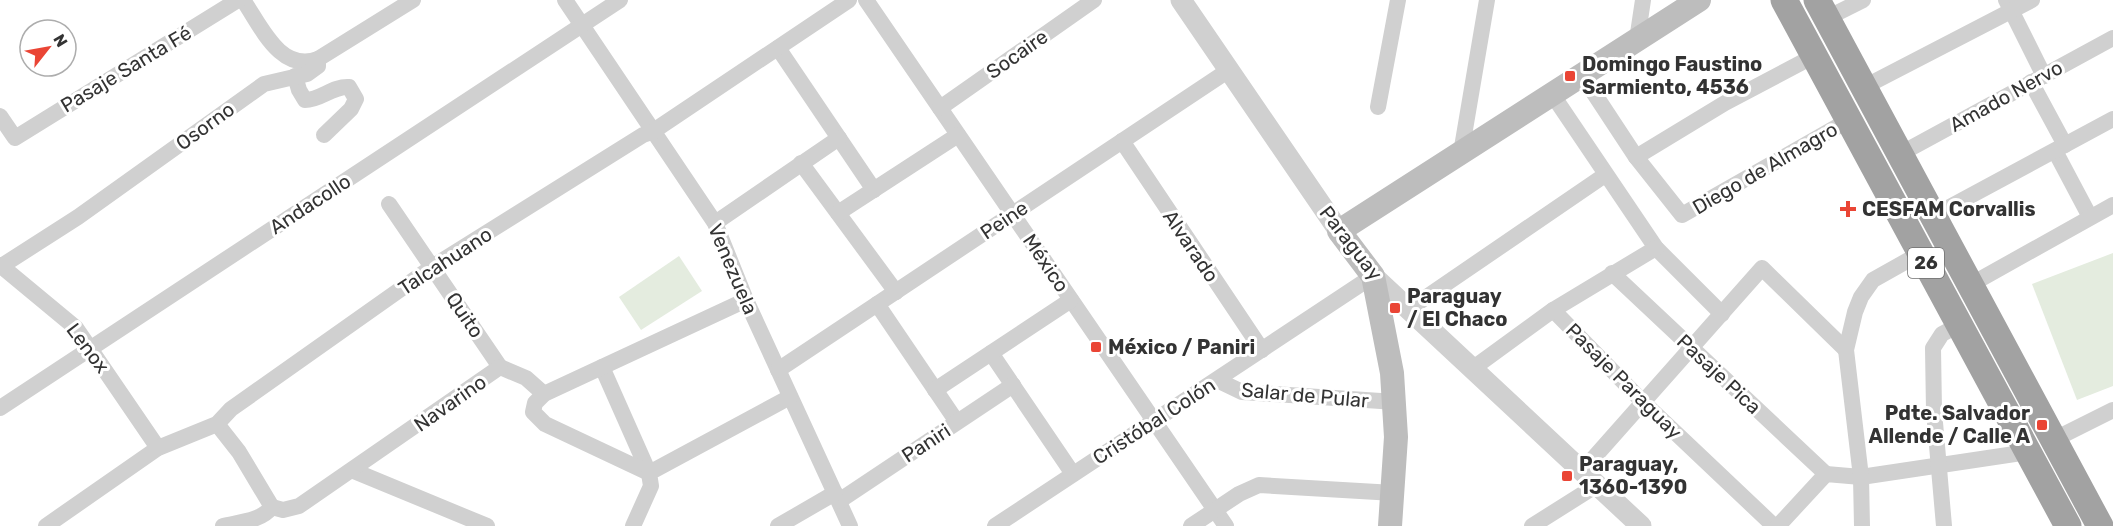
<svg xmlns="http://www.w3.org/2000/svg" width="2113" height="526" viewBox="0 0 2113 526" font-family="Rubik,sans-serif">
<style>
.green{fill:#e4ecdf}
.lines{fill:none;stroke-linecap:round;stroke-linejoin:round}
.minor{stroke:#d0d0d0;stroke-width:16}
.tertiary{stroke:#d0d0d0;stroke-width:21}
.secondary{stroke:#bdbdbd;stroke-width:24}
.trunk{stroke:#a2a2a2;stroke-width:27}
.poi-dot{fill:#ea4535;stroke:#fff;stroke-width:2}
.labels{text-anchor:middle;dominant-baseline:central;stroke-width:6;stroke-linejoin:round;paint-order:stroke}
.shield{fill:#fff;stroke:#707070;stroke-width:1.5}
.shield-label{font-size:18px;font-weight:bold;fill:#333}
.street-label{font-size:20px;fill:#333;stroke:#fff}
.poi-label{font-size:20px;font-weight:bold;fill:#333;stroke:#fff;text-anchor:start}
</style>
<rect width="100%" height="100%" fill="#fff"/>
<g class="green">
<polygon points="2113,253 2113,386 2077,400 2032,284"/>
<polygon points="679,256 702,291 641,330 619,297"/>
</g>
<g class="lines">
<g class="minor">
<path d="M 243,0 C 261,26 280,73 318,59 L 413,0"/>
<polyline points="565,0 715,223 746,300 850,526"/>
<polyline points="866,0 1226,526"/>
<polyline points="2006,0 2044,76"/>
<polyline points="1827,18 1863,0"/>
<polyline points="1637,40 1643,0"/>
<polyline points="778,48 874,190"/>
<polyline points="1582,75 1636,157 1682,215 1849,120"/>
<path d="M 295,76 L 299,90 L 305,100 C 321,100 332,86 349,87 L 356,99 L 351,109 L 324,135"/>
<polyline points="2031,82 2065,145"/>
<polyline points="1864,87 2032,0"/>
<polyline points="1552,94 1656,248 1722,314"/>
<polyline points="1378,107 1398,0"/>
<polyline points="940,108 1094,0"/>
<polyline points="0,116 15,138 238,0"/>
<polyline points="1122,141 1262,350"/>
<polyline points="2055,151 2090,217"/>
<polyline points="1461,153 1487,0"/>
<polyline points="1900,154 2113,38"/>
<polyline points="1636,157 1725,103 1814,56"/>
<polyline points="801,163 896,292"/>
<polyline points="389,204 500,367"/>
<polyline points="838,213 958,135"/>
<polyline points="1933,216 2113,119"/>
<polyline points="715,223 839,138"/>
<polyline points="0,265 76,328 158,448"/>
<polyline points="0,267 78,217 264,84 307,74 318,66 318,59"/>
<polyline points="1612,273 1826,474"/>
<polyline points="1970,285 2113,205"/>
<polyline points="877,304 957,422"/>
<polyline points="1409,309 1605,175"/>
<polyline points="1553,310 1643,402 1774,526"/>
<polyline points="991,353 1073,474"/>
<polyline points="500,367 526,378 544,394"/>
<polyline points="602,367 649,473"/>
<polyline points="1472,369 1553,310 1656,248"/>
<polyline points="778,370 1229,70"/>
<polyline points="1217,380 1242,392 1396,402"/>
<polyline points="935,390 1071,300"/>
<polyline points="0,408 620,0"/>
<polyline points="217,424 239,452 272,507"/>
<polyline points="2053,440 2113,410"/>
<polyline points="354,471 487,526"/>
<polyline points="1582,471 1762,268 1846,350"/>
<polyline points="649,473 545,424 533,412 535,403 544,394 746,300"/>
<polyline points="839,501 1013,385"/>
<polyline points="272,507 283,510 299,506 500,367"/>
<polyline points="46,526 158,448 217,424 231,409 432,267 643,135 652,132 849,0"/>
<path d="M 223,526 C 240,522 261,521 272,507"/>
<polyline points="633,526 651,486 649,473 790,397"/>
<polyline points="778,526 835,493"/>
<polyline points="995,526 1373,276"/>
<polyline points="1191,526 1239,494 1259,485 1394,493"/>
<polyline points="1532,526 1597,485"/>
<polyline points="1778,526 1826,474 1861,477 2028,452"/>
<polyline points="1862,526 1861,477 1846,350 1855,312 1861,297 1873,280 1921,253"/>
<polyline points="1944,526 1934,411 1933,348 1942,334 1959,325"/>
</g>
<g class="tertiary">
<polyline points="1181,0 1339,231"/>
<polyline points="1373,276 1641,526"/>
</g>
<polyline class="secondary" points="1390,526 1396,437 1392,373 1373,276 1339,231 1699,0"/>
<g class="trunk">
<polyline points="1784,0 2068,526"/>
<polyline points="1817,0 2100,526"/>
</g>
</g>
<g class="poi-dot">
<rect x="1564" y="70" width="12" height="12" rx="3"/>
<path d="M1845 200h6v6h6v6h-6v6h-6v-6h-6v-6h6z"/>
<rect x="1389" y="302" width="12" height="12" rx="3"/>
<rect x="1090" y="341" width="12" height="12" rx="3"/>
<rect x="2036" y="419" width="12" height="12" rx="3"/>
<rect x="1561" y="470" width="12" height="12" rx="3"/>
</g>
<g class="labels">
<rect class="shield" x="1908" y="248" width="36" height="30" rx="4.5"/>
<g class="shield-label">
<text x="1926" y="263">26</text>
</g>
<g class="street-label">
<text transform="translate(1017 54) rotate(-35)">Socaire</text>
<text transform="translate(126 69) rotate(-31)">Pasaje Santa Fé</text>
<text transform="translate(2006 96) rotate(-29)">Amado Nervo</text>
<text transform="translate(205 126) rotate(-36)">Osorno</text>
<text transform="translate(1765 168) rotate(-30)">Diego de Almagro</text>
<text transform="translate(310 204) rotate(-33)">Andacollo</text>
<text transform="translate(1004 220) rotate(-34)">Peine</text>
<text transform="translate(1351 243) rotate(52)">Paraguay</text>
<text transform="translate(1191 246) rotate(56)">Alvarado</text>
<text transform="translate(445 261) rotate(-33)">Talcahuano</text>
<text transform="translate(1046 263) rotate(56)">México</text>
<text transform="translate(733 269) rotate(67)">Venezuela</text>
<text transform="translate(465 315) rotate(56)">Quito</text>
<text transform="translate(88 348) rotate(53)">Lenox</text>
<text transform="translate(1719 374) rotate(43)">Pasaje Pica</text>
<text transform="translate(1624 381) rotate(45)">Pasaje Paraguay</text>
<text transform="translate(1305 395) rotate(5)">Salar de Pular</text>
<text transform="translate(450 403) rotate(-35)">Navarino</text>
<text transform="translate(1154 421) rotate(-33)">Cristóbal Colón</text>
<text transform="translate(926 443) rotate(-33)">Paniri</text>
</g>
<g class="poi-label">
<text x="1582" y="64">Domingo Faustino<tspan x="1582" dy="23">Sarmiento, 4536</tspan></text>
<text x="1862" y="209">CESFAM Corvallis</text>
<text x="1407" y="296">Paraguay<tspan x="1407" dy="23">/ El Chaco</tspan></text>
<text x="1108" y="347">México / Paniri</text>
<text x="2030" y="413" text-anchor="end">Pdte. Salvador<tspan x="2030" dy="23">Allende / Calle A</tspan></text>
<text x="1579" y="464">Paraguay,<tspan x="1579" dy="23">1360-1390</tspan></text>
</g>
</g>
<g transform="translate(48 48) rotate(59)"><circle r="28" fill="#ffffff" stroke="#adadad" stroke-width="1.5"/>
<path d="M0-4.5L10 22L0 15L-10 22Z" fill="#ea4535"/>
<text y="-9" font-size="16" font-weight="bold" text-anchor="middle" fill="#333333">N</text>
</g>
</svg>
